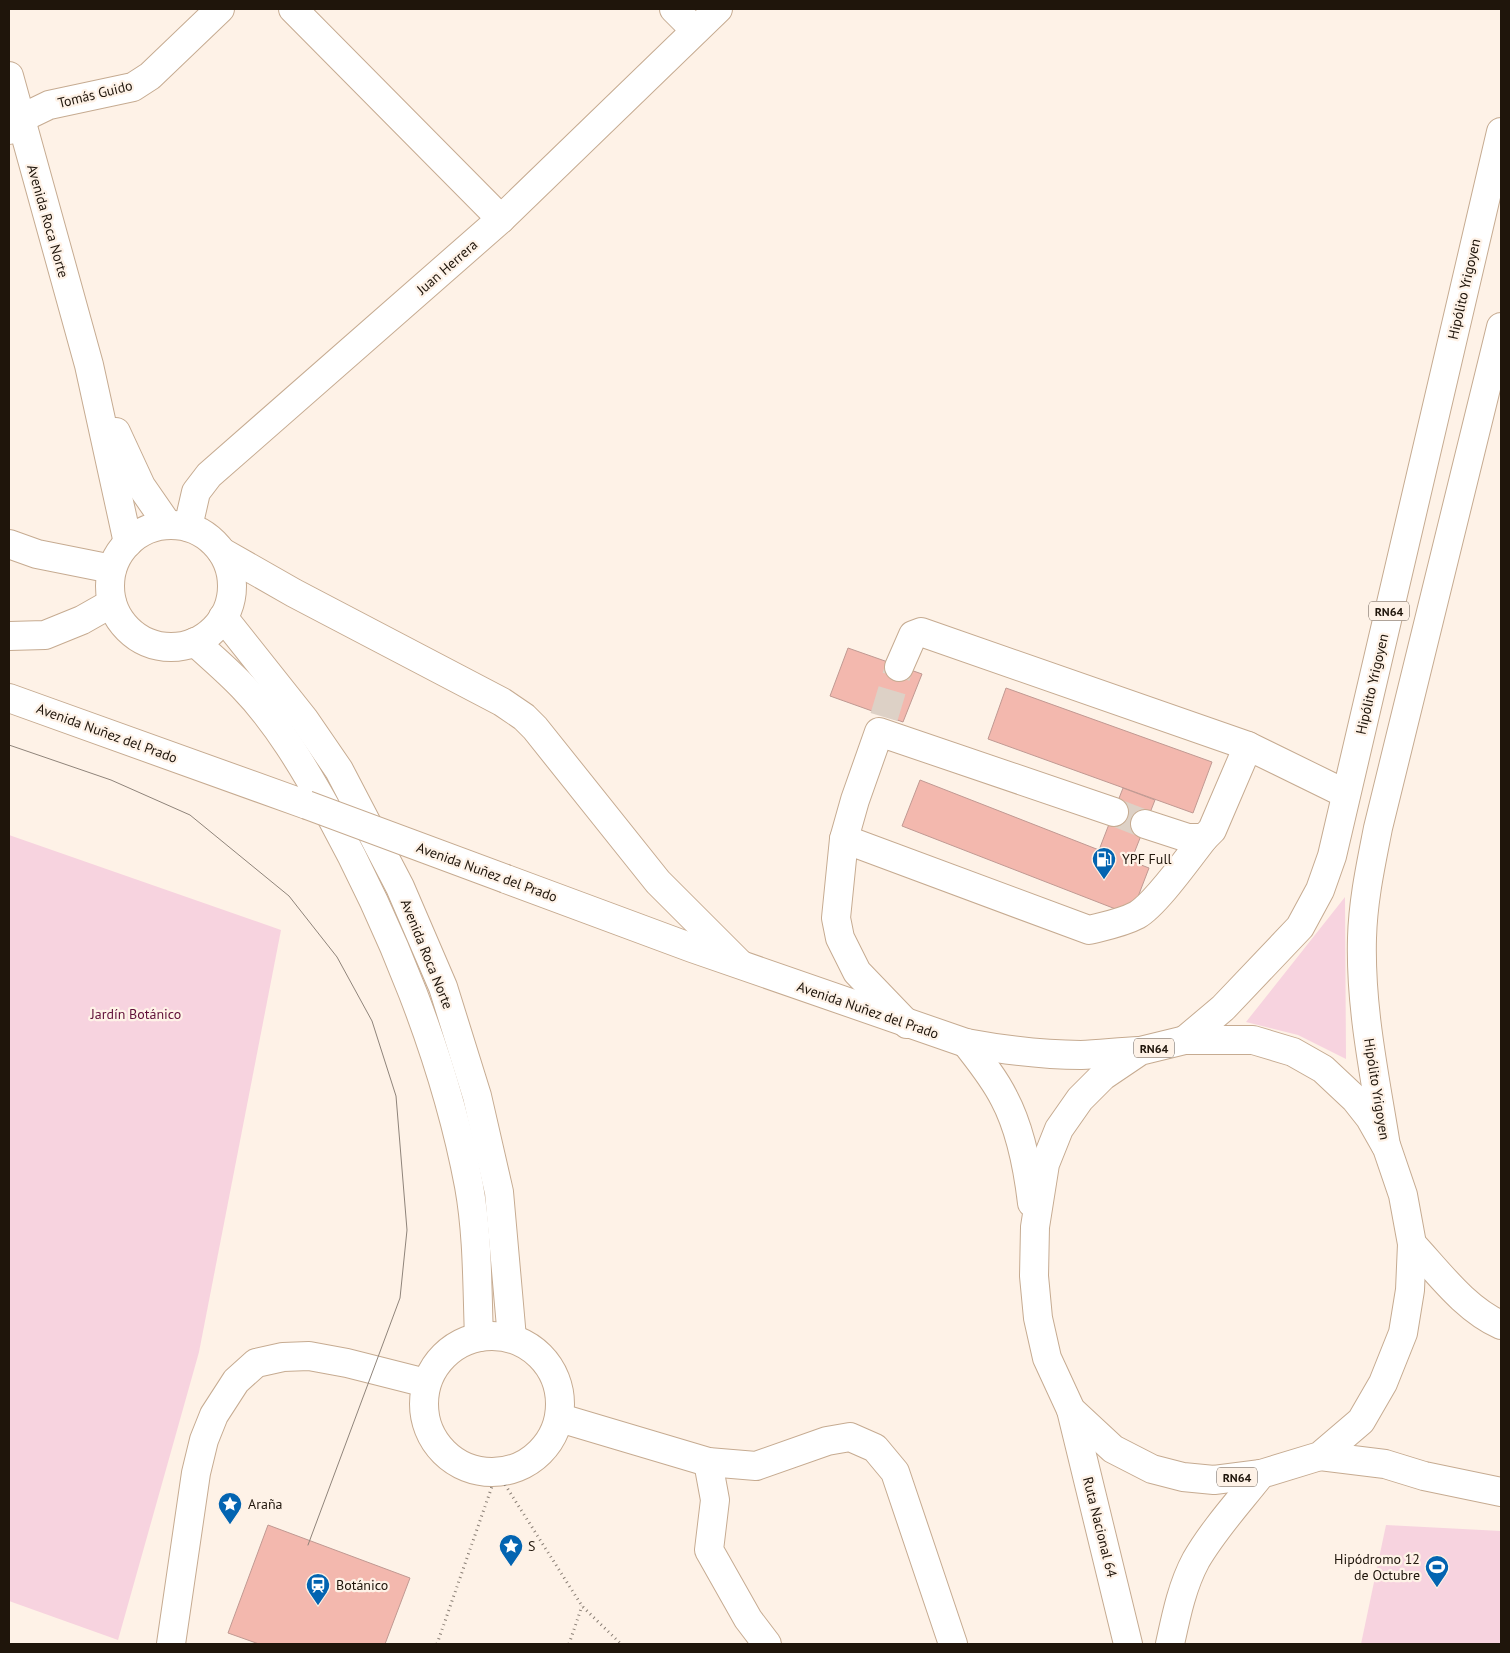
<svg xmlns="http://www.w3.org/2000/svg" width="1510" height="1653" viewBox="0 0 1510 1653" font-family="'PT Sans',sans-serif">
<style>
.green{fill:#f7d3df}
.building{fill:#f3b8ae;stroke:#c09992}
.lines{fill:none;stroke-linecap:round;stroke-linejoin:round}
.minor-tunnel{stroke:#ddd1c6;stroke-width:28;stroke-dasharray:28 14;stroke-linecap:butt}
.minor-casing{stroke:#c6ab91;stroke-width:30}
.major-casing{stroke:#c6ab91;stroke-width:30}
.highway-casing{stroke:#c6ab91;stroke-width:30}
.path{stroke:#897e74;stroke-width:3;stroke-dasharray:1 4;stroke-linecap:butt}
.minor{stroke:#fff;stroke-width:28}
.major{stroke:#fff;stroke-width:28}
.highway{stroke:#fff;stroke-width:28}
.tram{stroke:#8f847a;stroke-width:1}
.highway-bridge-casing{stroke:#c6ab91;stroke-width:30;stroke-linecap:butt}
.highway-bridge{stroke:#fff;stroke-width:28}
.labels{text-anchor:middle;dominant-baseline:central;stroke-width:4.5;stroke-linejoin:round;paint-order:stroke}
.shield{fill:#fef2e7;stroke:#62574d;stroke-width:1}
.shield-label{font-size:12px;font-weight:bold;fill:#1f150b}
.street-label{font-size:14px;fill:#1f150b;stroke:#fef2e7}
.poi-label{font-size:14px;fill:#1f150b;stroke:#fef2e7;text-anchor:start}
.park-label{font-size:14px;fill:#611139;stroke:#fef2e7}
</style>
<rect width="100%" height="100%" fill="#fef2e7"/>
<g class="green">
<polygon points="9,835 281,930 199,1352 118,1640 9,1601"/>
<polygon points="1345,897 1346,1059 1298,1035 1246,1022"/>
<polygon points="1386,1525 1501,1531 1501,1644 1361,1644"/>
</g>
<g class="building">
<polygon points="848,648 922,674 903,722 830,696"/>
<polygon points="1006,688 1212,762 1193,813 988,739"/>
<polygon points="920,780 1099,850 1123,788 1155,800 1131,861 1149,868 1131,915 902,826"/>
<polygon points="268,1525 410,1578 385,1644 259,1644 228,1633"/>
</g>
<g class="lines">
<g class="minor-tunnel">
<polyline points="884,717 899,667"/>
<polyline points="1114,812 1145,824"/>
</g>
<g class="minor-casing">
<g id="minor">
<polyline points="293,9 501,219"/>
<polyline points="674,9 695,30"/>
<polyline points="9,130 20,119 49,105 133,87 150,76 220,9"/>
<polyline points="188,527 196,492 209,475 501,219 718,9"/>
<polyline points="9,544 37,554 112,569"/>
<polyline points="899,667 913,635 921,632 1248,746"/>
<polyline points="1145,824 1188,838 1204,838 1212,830 1248,746 1346,794"/>
<path d="M 844,839 L 1089,930 C 1105,926 1122,923 1137,915 C 1156,904 1189,857 1204,838"/>
<polyline points="907,1024 857,972 840,938 836,918 844,839 855,800 879,732 1114,812"/>
<polyline points="560,1418 708,1462 756,1466 827,1441 850,1437 875,1448 895,1472 953,1644"/>
<polyline points="708,1462 715,1500 709,1550 748,1619 767,1644"/>
</g>
</g>
<g class="major-casing">
<g id="major">
<polyline points="9,76 89,365 128,543"/>
<polyline points="116,432 141,486 168,525"/>
<circle cx="171" cy="586" r="61"/>
<polyline points="223,617 304,719 339,770 400,887 443,987 477,1096 499,1192 512,1338"/>
<path d="M 195,642 C 211,657 228,671 243,687 C 277,722 304,768 328,811 C 390,924 445,1058 469,1186 C 478,1236 477,1287 479,1337"/>
<polyline points="1185,1040 1223,1008 1300,927 1320,890 1332,856 1501,132"/>
<path d="M 1386,1146 C 1375,1077 1360,1008 1362,938 C 1363,900 1371,864 1378,828 L 1501,327"/>
<circle cx="492" cy="1404" r="68"/>
<polyline points="1071,1410 1128,1644"/>
<polyline points="171,1644 196,1473 204,1440 214,1415 236,1381 256,1363 283,1357 309,1356 347,1363 426,1383"/>
<path d="M 1170,1644 C 1176,1616 1182,1586 1196,1560 C 1214,1529 1239,1502 1261,1474"/>
</g>
</g>
<g class="highway-casing">
<g id="highway">
<polyline points="222,552 294,593 502,702 524,717 535,728 658,882 740,964"/>
<polyline points="9,636 45,635 82,620 112,603"/>
<polyline points="9,698 307,805"/>
<path d="M 506,879 L 692,948 L 966,1043 C 1004,1050 1042,1055 1081,1055 C 1100,1054 1120,1052 1139,1051"/>
<polygon points="1185,1040 1253,1040 1293,1052 1323,1069 1355,1099 1370,1118 1387,1148 1403,1195 1412,1244 1410,1290 1403,1333 1383,1383 1361,1421 1320,1456 1261,1474 1214,1480 1183,1477 1152,1469 1113,1449 1071,1410 1047,1358 1038,1318 1034,1276 1035,1227 1045,1164 1059,1129 1080,1099 1103,1076 1140,1051"/>
<path d="M 966,1043 C 980,1061 994,1078 1004,1098 C 1020,1128 1028,1169 1032,1203"/>
<path d="M 1412,1244 C 1439,1273 1465,1309 1501,1325"/>
<polyline points="1320,1456 1385,1464 1424,1476 1501,1492"/>
</g>
</g>
<g class="path">
<polyline points="497,1472 582,1606 621,1644"/>
<polyline points="437,1644 497,1472"/>
<polyline points="569,1644 582,1606"/>
</g>
<use href="#minor" class="minor"/>
<use href="#major" class="major"/>
<use href="#highway" class="highway"/>
<polyline class="tram" points="9,745 111,780 190,815 289,896 337,957 372,1021 396,1096 407,1230 400,1298 308,1545"/>
<g class="highway-bridge-casing">
<polyline id="highway-bridge" points="307,805 506,879"/>
</g>
<use href="#highway-bridge" class="highway-bridge"/>
</g>
<defs>
<g id="fuel-pin" transform="scale(1.25)"><path d="M0 17L-7.5 6A9.5 9.5 0 1 1 7.5 6Z" fill="#0364b1" stroke="#fef2e7"/><path d="M-5.5-6h7V0h2V4h1.3V-2.5L3-4.5l.8-.8L6-3V5H2.5V1h-1V6h-7ZM-4.2-4.7v3.2H.2V-4.7Z" fill="#fff"/></g>
<g id="sight-pin" transform="scale(1.25)"><path d="M0 17L-7.5 6A9.5 9.5 0 1 1 7.5 6Z" fill="#0364b1" stroke="#fef2e7"/><path d="M0-6L1.8-2.2L6-1.7L2.9 1.2L3.7 5.4L0 3.3L-3.7 5.4L-2.9 1.2L-6-1.7L-1.8-2.2Z" fill="#fff"/></g>
<g id="stadium-pin" transform="scale(1.25)"><path d="M0 17L-7.5 6A9.5 9.5 0 1 1 7.5 6Z" fill="#0364b1" stroke="#fef2e7"/><path d="M0-5a6.5 5 0 1 0 0 10a6.5 5 0 1 0 0-10ZM-3.5-1.8h7v3.6h-7Z" fill="#fff"/></g>
<g id="station-pin" transform="scale(1.25)"><path d="M0 17L-7.5 6A9.5 9.5 0 1 1 7.5 6Z" fill="#0364b1" stroke="#fef2e7"/><path d="M-3-6H3Q5-6 5-4V2Q5 4 3 4L4.5 6H3L1.5 4h-3L-3 6H-4.5L-3 4Q-5 4-5 2V-4Q-5-6-3-6ZM-3.5-4v3h7v-3ZM-3.5 1v1.5H-2V1ZM2 1v1.5H3.5V1Z" fill="#fff"/></g>
</defs>
<g fill-rule="evenodd">
<use href="#fuel-pin" x="1104" y="859"/>
<use href="#sight-pin" x="230" y="1504"/>
<use href="#sight-pin" x="511" y="1546"/>
<use href="#stadium-pin" x="1437" y="1567"/>
<use href="#station-pin" x="318" y="1585"/>
</g>
<g class="labels">
<g class="shield">
<rect x="1369" y="601.5" width="40" height="19" rx="4"/>
<rect x="1134" y="1038.5" width="40" height="19" rx="4"/>
<rect x="1217" y="1467.5" width="40" height="19" rx="4"/>
</g>
<g class="shield-label">
<text x="1389" y="611">RN64</text>
<text x="1154" y="1048">RN64</text>
<text x="1237" y="1477">RN64</text>
</g>
<g class="street-label">
<text transform="translate(95 94) rotate(-14)">Tomás Guido</text>
<text transform="translate(48 221) rotate(74)">Avenida Roca Norte</text>
<text transform="translate(447 267) rotate(-41)">Juan Herrera</text>
<text transform="translate(1464 289) rotate(-77)">Hipólito Yrigoyen</text>
<text transform="translate(1372 684) rotate(-77)">Hipólito Yrigoyen</text>
<text transform="translate(107 733) rotate(20)">Avenida Nuñez del Prado</text>
<text transform="translate(487 872) rotate(20)">Avenida Nuñez del Prado</text>
<text transform="translate(427 954) rotate(68)">Avenida Roca Norte</text>
<text transform="translate(868 1010) rotate(19)">Avenida Nuñez del Prado</text>
<text transform="translate(1377 1089) rotate(81)">Hipólito Yrigoyen</text>
<text transform="translate(1100 1527) rotate(76)">Ruta Nacional 64</text>
</g>
<g class="poi-label">
<text x="1122" y="859">YPF Full</text>
<text x="248" y="1504">Araña</text>
<text x="528" y="1546">S</text>
<text x="1420" y="1559" text-anchor="end">Hipódromo 12<tspan x="1420" dy="16">de Octubre</tspan></text>
<text x="336" y="1585">Botánico</text>
</g>
<g class="park-label">
<text x="136" y="1014">Jardín Botánico</text>
</g>
</g>
<rect width="1510" height="1653" fill="none" stroke="#1f150b" stroke-width="20"/>
</svg>
